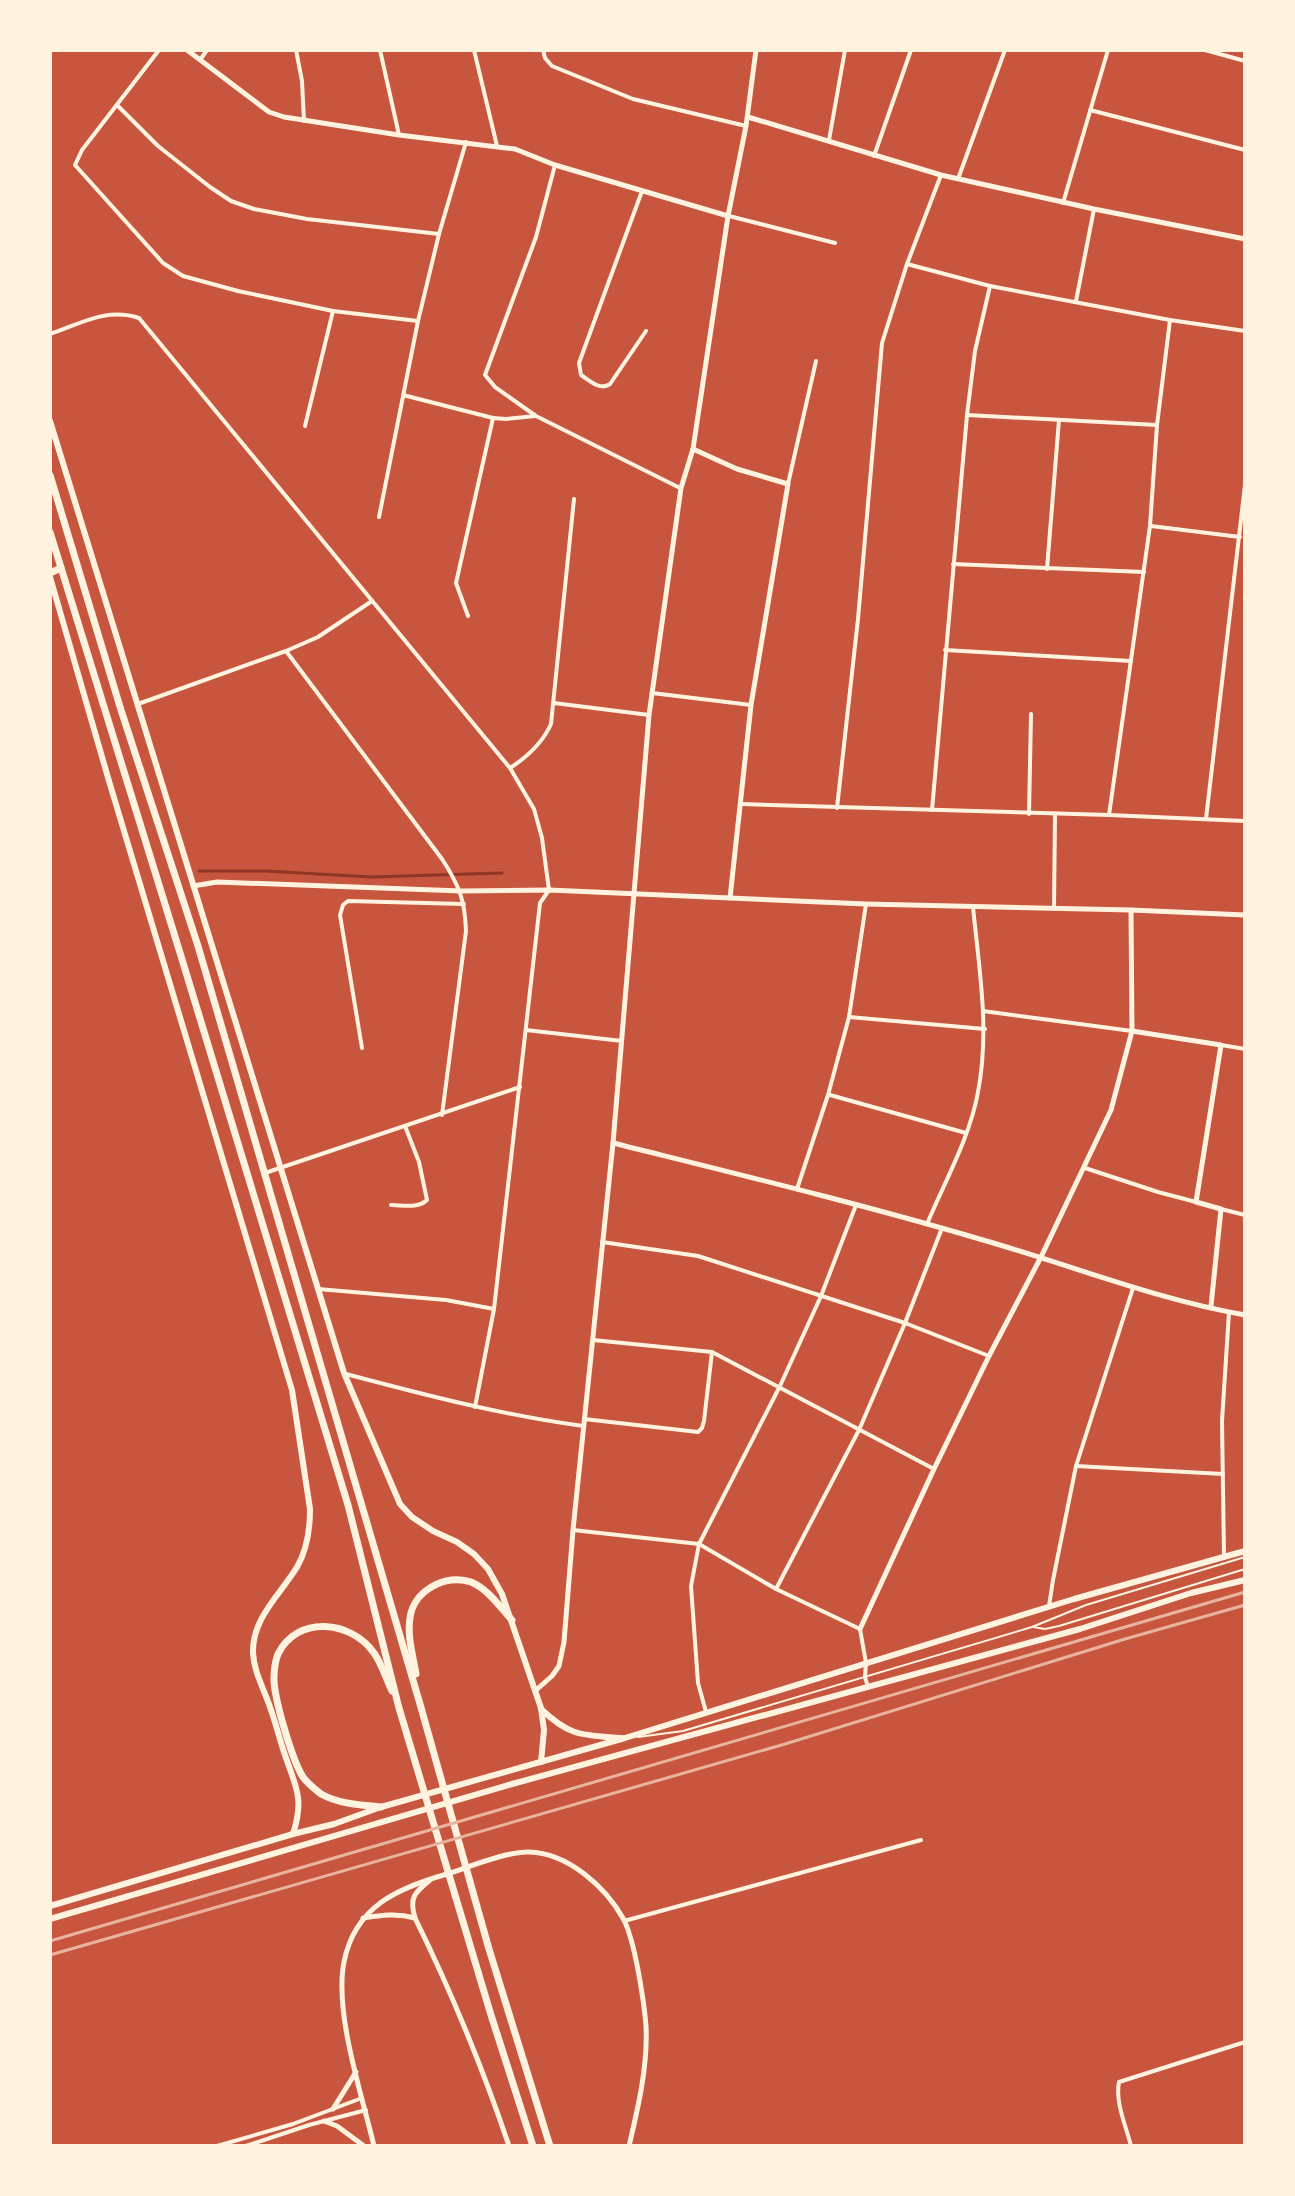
<svg xmlns="http://www.w3.org/2000/svg" width="1295" height="2196" viewBox="0 0 1295 2196" font-family="'Fira Sans Condensed',sans-serif">
<style>
.lines{fill:none;stroke-linecap:round;stroke-linejoin:round}
.stream{stroke:#8f3625;stroke-width:3}
.service{stroke:#fff3e0;stroke-width:2}
.minor{stroke:#fff3e0;stroke-width:4}
.tertiary{stroke:#fff3e0;stroke-width:5}
.secondary{stroke:#fff3e0;stroke-width:5}
.primary{stroke:#fff3e0;stroke-width:6}
.trunk{stroke:#fff3e0;stroke-width:6}
.motorway{stroke:#fff3e0;stroke-width:7}
.rail{stroke:#e9b49f;stroke-width:3}
</style>
<rect width="100%" height="100%" fill="#c8553d"/>
<g class="lines">
<polyline class="stream" points="199,871 265,871 371,877 502,873"/>
<g class="service">
<polyline points="1033,1627 1045,1629 1059,1626 1245,1569"/>
<polyline points="638,1737 683,1731 1032,1627 1086,1605 1245,1557"/>
</g>
<g class="minor">
<polyline points="159,50 82,150 75,165 163,263 183,276 238,291 333,311 418,321"/>
<polyline points="296,50 302,81 304,121"/>
<polyline points="380,50 399,135"/>
<polyline points="474,50 497,146"/>
<polyline points="543,50 545,58 552,66 633,99 746,126"/>
<polyline points="1205,50 1245,61"/>
<polyline points="200,60 207,50"/>
<polyline points="117,105 158,146 210,187 231,201 254,209 307,219 439,234"/>
<polyline points="1090,110 1245,150"/>
<polyline points="829,140 845,50"/>
<polyline points="874,156 911,50"/>
<polyline points="555,165 536,237 485,375 495,387 536,416 680,488"/>
<polyline points="958,179 1005,50"/>
<path d="M 642,191 L 579,363 L 581,375 C 590,381 600,391 610,384 L 646,331"/>
<polyline points="1063,203 1108,50"/>
<polyline points="729,216 835,243"/>
<polyline points="907,264 990,286 1170,320 1245,331"/>
<polyline points="1076,301 1094,209"/>
<path d="M 50,334 C 80,324 107,307 139,318 L 510,768 L 534,809 L 542,838 L 549,890 L 540,903 L 494,1309 L 475,1407"/>
<polyline points="403,395 493,418"/>
<polyline points="967,415 1157,425"/>
<polyline points="305,426 333,311"/>
<polyline points="788,484 816,361"/>
<polyline points="379,517 418,321 439,234 466,142"/>
<polyline points="1151,526 1240,537"/>
<polyline points="953,564 1144,572"/>
<polyline points="1047,569 1059,420"/>
<polyline points="468,616 456,583 493,418 506,419 535,416"/>
<polyline points="945,650 1131,661"/>
<path d="M 286,651 L 442,859 C 459,885 465,900 466,931 L 442,1115"/>
<polyline points="652,693 751,705"/>
<polyline points="554,703 649,715"/>
<polyline points="138,704 286,651 318,637 372,601"/>
<path d="M 510,768 C 527,757 542,744 551,724 L 574,499"/>
<polyline points="741,804 1109,815 1245,821"/>
<polyline points="837,808 858,619 882,343 907,264 941,175"/>
<polyline points="932,810 967,415 975,351 990,286"/>
<polyline points="1029,814 1031,714"/>
<polyline points="1109,815 1150,526 1157,425 1170,320"/>
<polyline points="1206,819 1245,485"/>
<polyline points="1054,908 1055,815"/>
<polyline points="983,1011 1132,1031"/>
<polyline points="849,1017 985,1029"/>
<polyline points="526,1030 622,1041"/>
<polyline points="1221,1045 1245,1049"/>
<polyline points="362,1048 340,915 343,905 348,901 464,904"/>
<polyline points="830,1095 966,1133"/>
<polyline points="1085,1168 1158,1192 1196,1202"/>
<polyline points="265,1173 520,1087"/>
<polyline points="797,1189 828,1095 849,1017 866,904"/>
<path d="M 391,1205 C 403,1205 418,1209 427,1200 L 419,1162 L 405,1126"/>
<polyline points="1221,1209 1245,1215"/>
<path d="M 927,1224 C 945,1181 970,1137 978,1092 C 990,1030 979,968 973,907"/>
<polyline points="602,1242 698,1256 905,1323 989,1356"/>
<polyline points="318,1289 446,1300 494,1309"/>
<polyline points="593,1340 712,1352 934,1469"/>
<path d="M 346,1374 C 425,1395 502,1415 583,1426"/>
<polyline points="584,1419 698,1432 702,1428 704,1421 712,1352"/>
<polyline points="1076,1466 1223,1474"/>
<polyline points="573,1530 699,1544 776,1589 860,1629 866,1663 865,1677 868,1687"/>
<polyline points="1224,1556 1222,1421 1229,1312"/>
<polyline points="776,1589 859,1430 905,1323 942,1228"/>
<polyline points="1049,1606 1053,1580 1076,1466 1133,1288"/>
<polyline points="706,1712 698,1683 691,1586 699,1544 780,1386 821,1296 856,1205"/>
<polyline points="624,1921 921,1840"/>
<polyline points="217,2146 293,2124 362,2098"/>
<polyline points="246,2146 309,2125 366,2110"/>
<path d="M 1131,2146 C 1126,2126 1115,2102 1119,2082 L 1245,2042"/>
</g>
<g class="tertiary">
<polyline points="187,50 269,112 284,117 399,135 515,149 555,165 728,216"/>
<polyline points="748,117 941,175 1094,209 1245,239"/>
<polyline points="693,449 737,469 788,484 751,705 730,898"/>
<polyline points="193,886 217,882 461,891 549,890 866,904 1131,910 1245,915"/>
<polyline points="1132,1031 1221,1045 1196,1202 1221,1209 1211,1306"/>
<path d="M 613,1143 C 737,1174 861,1204 983,1240 C 1070,1265 1155,1299 1245,1315"/>
<polyline points="860,1629 934,1469 989,1356 1041,1257 1111,1110 1132,1031 1131,910"/>
<polyline points="535,1691 552,1676 559,1666 564,1642 573,1530 613,1143 649,715 681,488 693,449 728,216 746,126 756,50"/>
</g>
<g class="secondary">
<path d="M 363,1918 C 382,1915 397,1913 415,1918 C 451,1991 483,2069 509,2146"/>
<path d="M 415,1918 C 409,1898 414,1893 430,1880"/>
<polyline points="333,2109 356,2072"/>
<polyline points="324,2121 337,2126 364,2146"/>
<path d="M 374,2146 C 362,2095 334,2013 344,1962 C 355,1906 398,1888 447,1874 C 469,1867 508,1851 529,1852 C 568,1853 606,1887 624,1920 C 635,1942 644,2001 646,2026 C 648,2066 638,2108 629,2146"/>
</g>
<g class="primary">
<polyline points="50,421 344,1373 400,1504 412,1517 433,1531 457,1542 474,1554 488,1569 502,1594 541,1708 544,1730 541,1762"/>
<path d="M 50,577 L 109,781 L 292,1390 L 310,1509 C 310,1528 307,1550 297,1567 C 280,1595 252,1618 253,1653 C 254,1670 261,1683 267,1699 C 274,1716 278,1734 284,1752 C 295,1786 305,1797 293,1834"/>
<path d="M 541,1709 C 570,1737 583,1735 621,1738"/>
</g>
<g class="trunk">
<polyline points="50,1906 293,1834 334,1824 381,1807 625,1738 1074,1599 1245,1551"/>
<polyline points="50,1919 512,1784 1080,1629 1191,1593 1245,1580"/>
</g>
<g class="motorway">
<polyline points="50,475 121,710 198,946 420,1704 489,1949 550,2146"/>
<polyline points="50,532 181,956 348,1505 399,1708 491,2015 533,2146"/>
<polyline points="50,573 61,568"/>
<path d="M 416,1674 C 413,1656 407,1636 410,1618 C 413,1591 446,1573 471,1582 C 488,1589 500,1607 512,1620"/>
<path d="M 381,1807 C 361,1805 339,1804 321,1794 C 316,1790 307,1783 303,1777 C 293,1762 278,1710 275,1690 C 273,1680 274,1664 278,1654 C 297,1615 351,1620 374,1653 C 382,1664 386,1679 392,1691"/>
</g>
<g class="rail">
<polyline points="50,1941 1245,1592"/>
<polyline points="50,1955 785,1744 1125,1639 1245,1605"/>
</g>
</g>
<rect width="1295" height="2196" fill="none" stroke="#fff3e0" stroke-width="104"/>
</svg>
